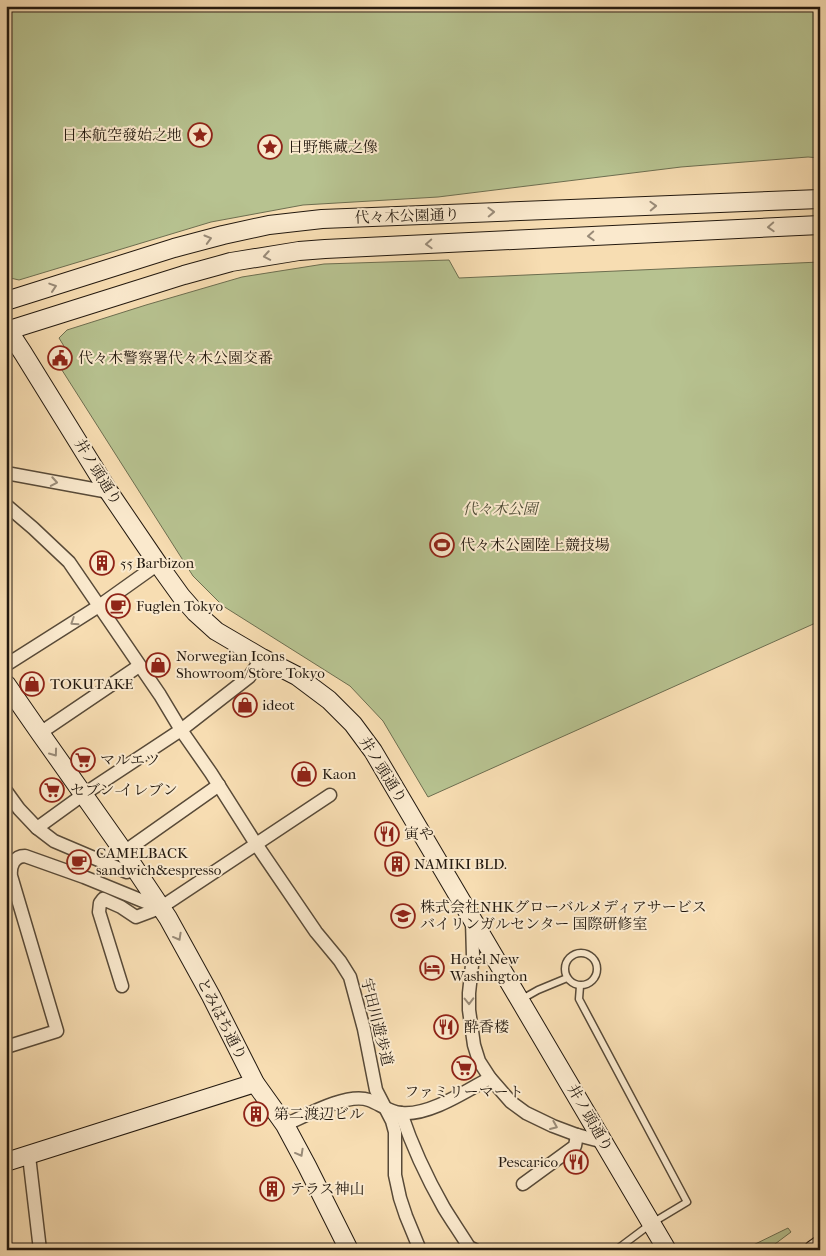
<svg xmlns="http://www.w3.org/2000/svg" width="826" height="1256" viewBox="0 0 826 1256" font-family="'IM FELL French Canon','Noto Serif JP',serif">
<style>
.green{fill:#b7c290;stroke:#6d6e50}
.lines{fill:none;stroke-linecap:round;stroke-linejoin:round}
.lane-casing{stroke:#584a38;stroke-width:9}
.street-casing{stroke:#584a38;stroke-width:15}
.secondary-casing{stroke:#23190f;stroke-width:20}
.lane{stroke:#fae9cd;stroke-width:6}
.street{stroke:#fae9cd;stroke-width:12}
.secondary{stroke:#fae9cd;stroke-width:18}
.oneway{stroke:#998b78}
.labels{text-anchor:middle;dominant-baseline:central;stroke-width:4;stroke-linejoin:round;paint-order:stroke}
.poi-label{font-size:15px;fill:#23190f;stroke:#fae9cd;text-anchor:start}
.street-label{font-size:15px;fill:#23190f;stroke:#fae9cd}
.park-label{font-size:15px;font-style:italic;fill:#4f4c36;stroke:#fae9cd}
</style>
<rect width="100%" height="100%" fill="#f7ddb2"/>
<filter id="stains"><feTurbulence type="fractalNoise" baseFrequency=".004" numOctaves="4"/><feColorMatrix values="0 0 0 0 .2 0 0 0 0 .09 0 0 0 0 .02 0 0 0 .5 -.17"/></filter>
<radialGradient id="worn" r=".72"><stop offset=".6" stop-color="#630" stop-opacity="0"/><stop offset="1" stop-color="#630" stop-opacity=".3"/></radialGradient>
<g class="green">
<polygon points="6,6 820,6 820,158 808,157 681,167 438,197 303,205 211,222 19,280 6,277"/>
<polygon points="449,260 459,278 820,262 820,621 428,797 383,721 350,686 223,606 193,576 60,367 70,356 59,338 67,330 146,305 242,277 324,264"/>
<polygon points="788,1228 791,1232 767,1250 743,1250"/>
</g>
<g class="lines">
<g class="lane-casing">
<g id="lane">
<circle cx="581" cy="969" r="16"/>
<polyline points="580,986 579,999 687,1202 652,1223 616,1250"/>
<polyline points="522,999 538,990 567,978"/>
</g>
</g>
<g class="street-casing">
<g id="street">
<polyline points="6,473 109,492"/>
<polyline points="6,505 33,528 69,562 160,695 181,730 211,773 256,844 316,932 340,961 350,977 364,1029 376,1090 392,1121 395,1132 395,1175 400,1198 406,1216 420,1250"/>
<polyline points="6,665 99,606 158,564"/>
<polyline points="40,733 139,666"/>
<polyline points="6,791 19,809 37,828 54,841 127,872 134,868"/>
<polyline points="37,828 84,794 181,730 249,677 262,658"/>
<polyline points="124,852 219,785"/>
<polyline points="472,920 473,956 469,993 469,1010 474,1045 479,1061 490,1078 511,1102 526,1113 553,1126 577,1135 604,1142"/>
<polyline points="122,986 99,912 100,903 103,899 121,907 136,917 160,908 330,795"/>
<path d="M 6,1047 L 57,1031 L 11,876 C 10,866 14,856 25,856 L 84,877 L 160,908"/>
<path d="M 401,1113 C 412,1146 427,1178 444,1208 C 452,1221 461,1234 469,1247 L 475,1250"/>
<path d="M 285,1125 C 305,1116 347,1092 369,1100 C 380,1104 389,1112 401,1113 C 429,1116 466,1091 490,1078"/>
<polyline points="29,1156 40,1250"/>
<polyline points="523,1184 575,1146 577,1135"/>
</g>
</g>
<g class="secondary-casing">
<g id="secondary">
<polyline points="6,301 174,248 223,235 269,225 322,219 820,199"/>
<polyline points="6,327 23,353 109,492 158,564 181,596 195,612 216,631 262,658 297,676 329,700 353,724 373,751 667,1250"/>
<polyline points="6,331 184,275 231,262 299,251 325,249 820,225"/>
<polyline points="6,684 40,733 124,852 168,918 211,996 255,1083 285,1125 307,1166 349,1250"/>
<polyline points="6,1162 255,1083"/>
<polyline points="813,1250 820,1245"/>
</g>
</g>
<use href="#lane" class="lane"/>
<use href="#street" class="street"/>
<use href="#secondary" class="secondary"/>
</g>
<defs><path id="oneway-chevron" d="M-2-3.5L2.5 0L-2 3.5" fill="none" stroke-width="1.6" stroke-linecap="round" stroke-linejoin="round" transform="scale(1.25)"/></defs>
<g class="oneway">
<use href="#oneway-chevron" transform="translate(653 206) rotate(-2)"/>
<use href="#oneway-chevron" transform="translate(491 212) rotate(-2)"/>
<use href="#oneway-chevron" transform="translate(771 227) rotate(177)"/>
<use href="#oneway-chevron" transform="translate(591 236) rotate(177)"/>
<use href="#oneway-chevron" transform="translate(208 239) rotate(-16)"/>
<use href="#oneway-chevron" transform="translate(429 244) rotate(177)"/>
<use href="#oneway-chevron" transform="translate(267 256) rotate(170)"/>
<use href="#oneway-chevron" transform="translate(53 287) rotate(-18)"/>
<use href="#oneway-chevron" transform="translate(54 482) rotate(10)"/>
<use href="#oneway-chevron" transform="translate(74 622) rotate(147)"/>
<use href="#oneway-chevron" transform="translate(54 753) rotate(54)"/>
<use href="#oneway-chevron" transform="translate(178 937) rotate(61)"/>
<use href="#oneway-chevron" transform="translate(469 1001) rotate(89)"/>
<use href="#oneway-chevron" transform="translate(554 1126) rotate(23)"/>
<use href="#oneway-chevron" transform="translate(300 1153) rotate(61)"/>
</g>
<defs>
<g id="sight-ring" transform="scale(1.25)"><circle r="9.5" fill="#fae9cd" stroke="#8f2418" stroke-width="1.5"/><path d="M0-6L1.8-2.2L6-1.7L2.9 1.2L3.7 5.4L0 3.3L-3.7 5.4L-2.9 1.2L-6-1.7L-1.8-2.2Z" fill="#8f2418"/></g>
<g id="civic-ring" transform="scale(1.25)"><circle r="9.5" fill="#fae9cd" stroke="#8f2418" stroke-width="1.5"/><path d="M-.6-6.5H3V-4.5H.6V-3L4-1V1h2V6H-6V1h2V-1L-.6-3ZM-1.2 2.5V6h2.4V2.5Z" fill="#8f2418"/></g>
<g id="stadium-ring" transform="scale(1.25)"><circle r="9.5" fill="#fae9cd" stroke="#8f2418" stroke-width="1.5"/><path d="M0-5a6.5 5 0 1 0 0 10a6.5 5 0 1 0 0-10ZM-3.5-1.8h7v3.6h-7Z" fill="#8f2418"/></g>
<g id="building-ring" transform="scale(1.25)"><circle r="9.5" fill="#fae9cd" stroke="#8f2418" stroke-width="1.5"/><path d="M-4-6H4V6H1V3H-1V6H-4ZM-2.5-4.3h1.7v1.8h-1.7ZM.8-4.3h1.7v1.8H.8ZM-2.5-1h1.7V.8h-1.7ZM.8-1h1.7V.8H.8Z" fill="#8f2418"/></g>
<g id="cafe-ring" transform="scale(1.25)"><circle r="9.5" fill="#fae9cd" stroke="#8f2418" stroke-width="1.5"/><path d="M-5.5-4.5H6V0H3Q3 3.5 0 3.5H-2.5Q-5.5 3.5-5.5 0ZM3-3.2v2h1.7v-2ZM-6 4.5H4V6H-6Z" fill="#8f2418"/></g>
<g id="shop-ring" transform="scale(1.25)"><circle r="9.5" fill="#fae9cd" stroke="#8f2418" stroke-width="1.5"/><path d="M-5-2.5h2.3a2.7 3.5 0 0 1 5.4 0H5L5.5 6h-11ZM-1.5-2.5h3a1.5 2.3 0 0 0-3 0Z" fill="#8f2418"/></g>
<g id="supermarket-ring" transform="scale(1.25)"><circle r="9.5" fill="#fae9cd" stroke="#8f2418" stroke-width="1.5"/><path d="M-6-5.5h2.5l.6 2H6L4.5 2H-2.5L-4.4-4H-6ZM-1.5 3.2a1.3 1.3 0 1 0 .1 0ZM3 3.2a1.3 1.3 0 1 0 .1 0Z" fill="#8f2418"/></g>
<g id="restaurant-ring" transform="scale(1.25)"><circle r="9.5" fill="#fae9cd" stroke="#8f2418" stroke-width="1.5"/><path d="M-5-6h1v4h1v-4h1v4h1v-4h1v5L-1.5 .5V6h-2V.5L-5-1ZM5-6V6H3V1.5H1.5Q1.5-4 5-6Z" fill="#8f2418"/></g>
<g id="school-ring" transform="scale(1.25)"><circle r="9.5" fill="#fae9cd" stroke="#8f2418" stroke-width="1.5"/><path d="M0-5L7-2L0 1L-7-2ZM-4 1L0 2.5L4 1V4Q0 6-4 4Z" fill="#8f2418"/></g>
<g id="hotel-ring" transform="scale(1.25)"><circle r="9.5" fill="#fae9cd" stroke="#8f2418" stroke-width="1.5"/><path d="M-6-4.5h1.5V1H6V5H4.5V3h-9V5H-6ZM-4 0a1.8 1.8 0 1 1 3.6 0ZM.5 0V-2.5h3Q6-2.5 6 0Z" fill="#8f2418"/></g>
</defs>
<g fill-rule="evenodd">
<use href="#sight-ring" x="200" y="135"/>
<use href="#sight-ring" x="270" y="147"/>
<use href="#civic-ring" x="60" y="358"/>
<use href="#stadium-ring" x="442" y="545"/>
<use href="#building-ring" x="102" y="563"/>
<use href="#cafe-ring" x="118" y="606"/>
<use href="#shop-ring" x="158" y="665"/>
<use href="#shop-ring" x="32" y="684"/>
<use href="#shop-ring" x="245" y="705"/>
<use href="#supermarket-ring" x="83" y="760"/>
<use href="#shop-ring" x="304" y="774"/>
<use href="#supermarket-ring" x="52" y="790"/>
<use href="#restaurant-ring" x="387" y="834"/>
<use href="#cafe-ring" x="79" y="862"/>
<use href="#building-ring" x="397" y="864"/>
<use href="#school-ring" x="403" y="916"/>
<use href="#hotel-ring" x="432" y="968"/>
<use href="#restaurant-ring" x="446" y="1027"/>
<use href="#supermarket-ring" x="464" y="1068"/>
<use href="#building-ring" x="256" y="1114"/>
<use href="#restaurant-ring" x="576" y="1162"/>
<use href="#building-ring" x="272" y="1189"/>
</g>
<g class="labels">
<g class="poi-label">
<text x="182" y="135" text-anchor="end">日本航空發始之地</text>
<text x="288" y="147">日野熊蔵之像</text>
<text x="78" y="358">代々木警察署代々木公園交番</text>
<text x="460" y="545">代々木公園陸上競技場</text>
<text x="120" y="563">55 Barbizon</text>
<text x="136" y="606">Fuglen Tokyo</text>
<text x="176" y="656">Norwegian Icons<tspan x="176" dy="17">Showroom/Store Tokyo</tspan></text>
<text x="50" y="684">TOKUTAKE</text>
<text x="262" y="705">ideot</text>
<text x="100" y="760">マルエツ</text>
<text x="322" y="774">Kaon</text>
<text x="70" y="790">セブン-イレブン</text>
<text x="404" y="834">寅や</text>
<text x="96" y="853">CAMELBACK<tspan x="96" dy="17">sandwich&amp;espresso</tspan></text>
<text x="414" y="864">NAMIKI BLD.</text>
<text x="420" y="907">株式会社NHKグローバルメディアサービス<tspan x="420" dy="17">バイリンガルセンター 国際研修室</tspan></text>
<text x="450" y="959">Hotel New<tspan x="450" dy="17">Washington</tspan></text>
<text x="464" y="1027">酔香楼</text>
<text x="464" y="1092" text-anchor="middle">ファミリーマート</text>
<text x="274" y="1114">第二渡辺ビル</text>
<text x="558" y="1162" text-anchor="end">Pescarico</text>
<text x="290" y="1189">テラス神山</text>
</g>
<g class="street-label">
<text transform="translate(407 216) rotate(-2)">代々木公園通り</text>
<text transform="translate(98 472) rotate(58)">井ノ頭通り</text>
<text transform="translate(383 770) rotate(58)">井ノ頭通り</text>
<text transform="translate(222 1019) rotate(63)">とみはち通り</text>
<text transform="translate(377 1022) rotate(76)">宇田川遊歩道</text>
<text transform="translate(590 1118) rotate(60)">井ノ頭通り</text>
</g>
<g class="park-label">
<text x="500" y="509">代々木公園</text>
</g>
</g>
<rect width="826" height="1256" fill="none" stroke="#f7ddb2" stroke-width="25"/>
<rect x="8" y="8" width="811" height="1241" fill="none" stroke="#23190f" stroke-width="2.5"/>
<rect x="12" y="12" width="801" height="1231" fill="none" stroke="#23190f"/>
<rect width="100%" height="100%" filter="url(#stains)"/>
<rect width="100%" height="100%" fill="url(#worn)"/>
</svg>
